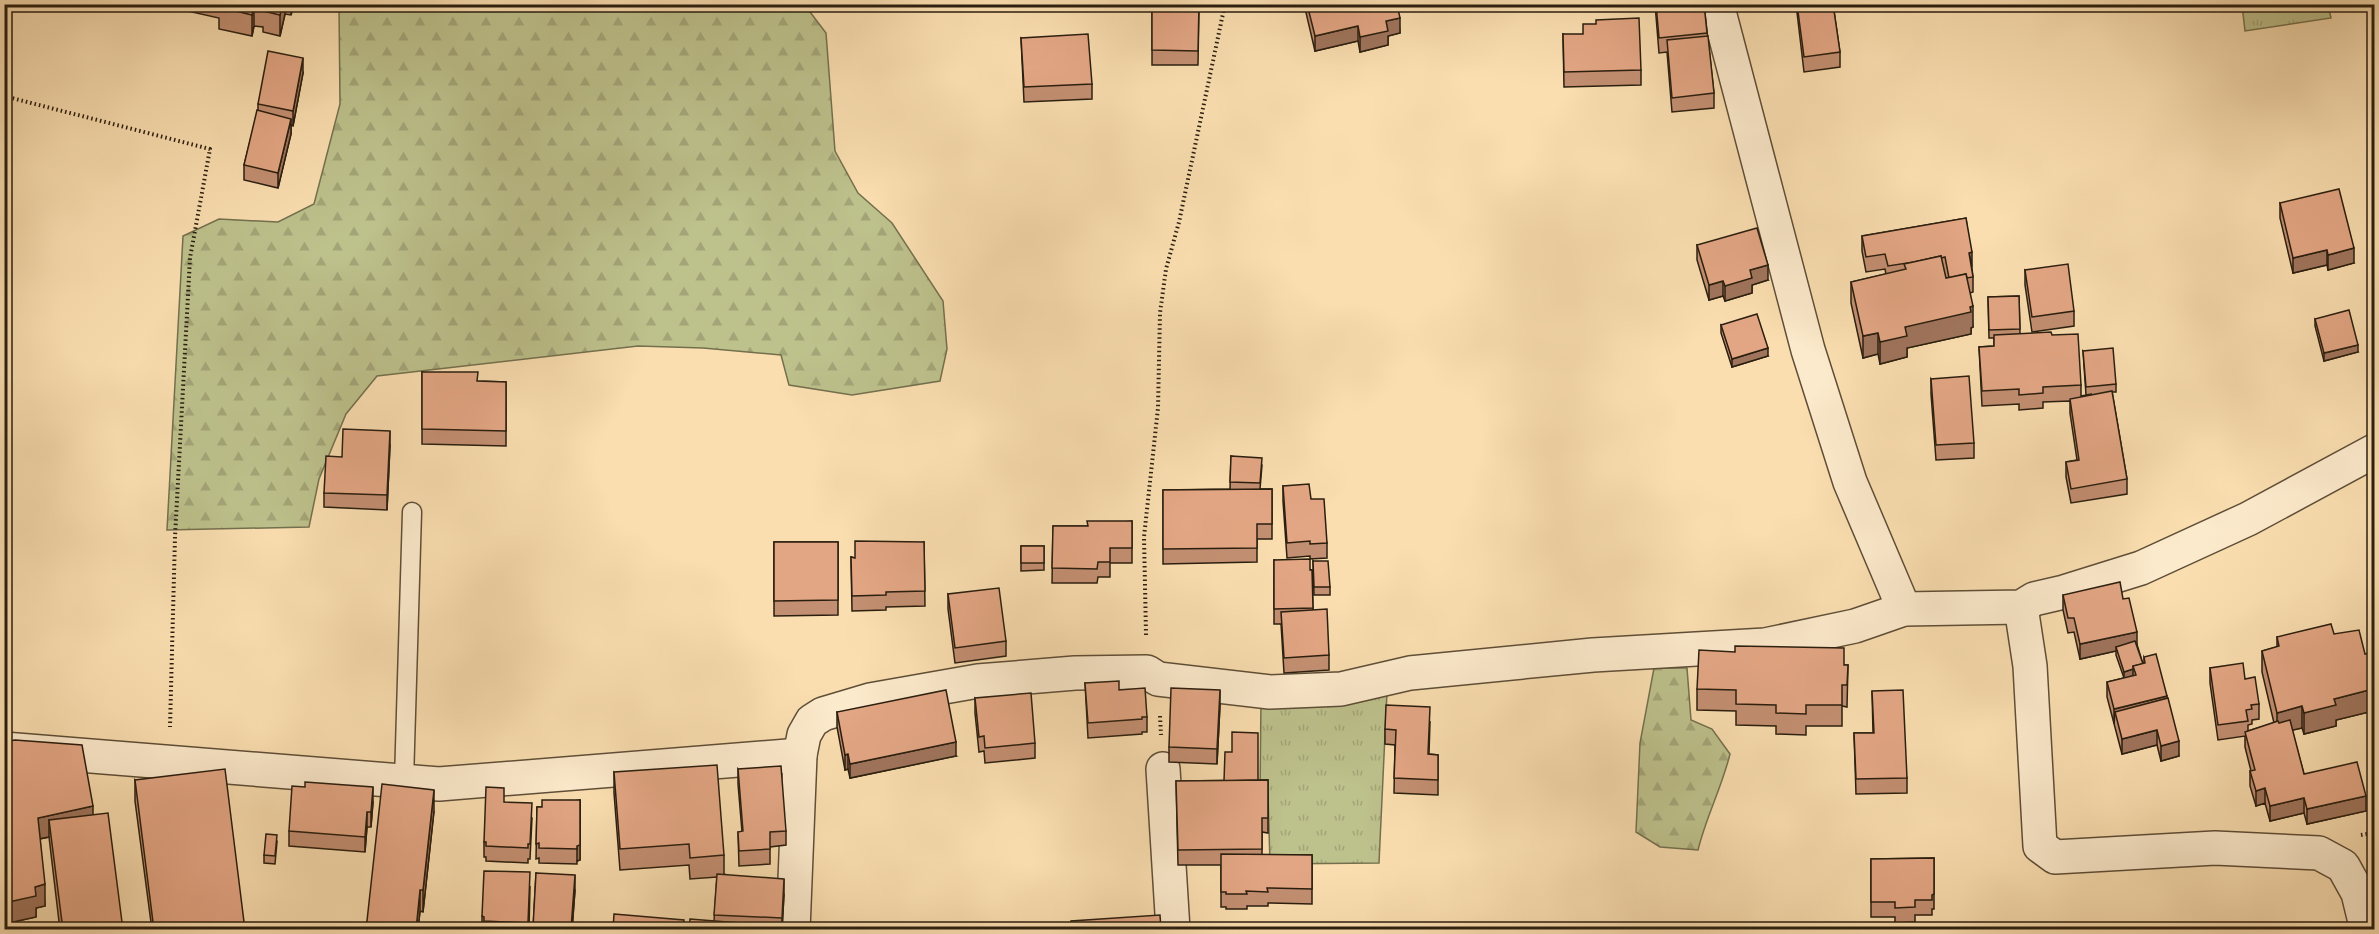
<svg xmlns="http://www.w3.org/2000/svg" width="2379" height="934" viewBox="0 0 2379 934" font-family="'IM FELL English',serif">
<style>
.grass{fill:url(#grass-tufts);stroke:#74704e;stroke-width:1.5}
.forest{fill:url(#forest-firs);stroke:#74704e;stroke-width:1.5}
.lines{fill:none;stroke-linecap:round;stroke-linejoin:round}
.service-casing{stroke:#5e4e37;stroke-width:21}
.minor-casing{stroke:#5e4e37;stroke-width:36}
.path{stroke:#2a1e0f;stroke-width:4;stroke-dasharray:1.5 3;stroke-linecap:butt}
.service{stroke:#fceacc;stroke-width:18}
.minor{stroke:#fceacc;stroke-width:33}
.wall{fill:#c38f72;stroke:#2a1e0f;stroke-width:1.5}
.shaded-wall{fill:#9f745c;stroke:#2a1e0f;stroke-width:1.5}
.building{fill:#e3a684;stroke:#2a1e0f;stroke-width:1.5}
</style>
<defs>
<pattern id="grass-tufts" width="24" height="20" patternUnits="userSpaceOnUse" patternTransform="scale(1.5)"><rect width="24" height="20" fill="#bdc18c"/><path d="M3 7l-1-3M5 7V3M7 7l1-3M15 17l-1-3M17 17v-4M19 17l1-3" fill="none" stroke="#a3a578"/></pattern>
<pattern id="forest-firs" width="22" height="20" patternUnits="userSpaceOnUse" patternTransform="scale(1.5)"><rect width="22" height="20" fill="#bdc18c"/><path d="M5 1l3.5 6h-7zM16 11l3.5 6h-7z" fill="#a3a578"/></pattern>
</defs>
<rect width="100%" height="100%" fill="#fadeb0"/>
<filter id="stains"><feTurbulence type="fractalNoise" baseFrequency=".00333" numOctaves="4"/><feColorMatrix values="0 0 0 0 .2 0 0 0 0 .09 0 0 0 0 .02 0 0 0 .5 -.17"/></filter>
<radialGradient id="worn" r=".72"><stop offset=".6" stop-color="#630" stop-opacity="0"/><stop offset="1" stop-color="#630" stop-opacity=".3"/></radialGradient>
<g class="grass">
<polygon points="2242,5 2328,5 2331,18 2245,31"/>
<polygon points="1387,692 1379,863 1270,864 1268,795 1260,794 1261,700"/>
</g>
<g class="forest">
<polygon points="804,4 826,33 835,151 858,193 892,223 943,301 947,349 940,381 852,395 789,385 781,355 703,348 638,346 377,376 346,414 319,479 309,527 167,530 183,236 219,219 278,222 314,204 340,104 339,5"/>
<path d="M 1654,668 L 1687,668 L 1691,720 L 1712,729 L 1730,754 C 1722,787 1706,817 1698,850 L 1660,847 L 1636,832 L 1640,743 Z"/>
</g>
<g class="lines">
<g class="service-casing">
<polyline id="service" points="404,780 412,512"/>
</g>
<g class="minor-casing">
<g id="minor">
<polyline points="1717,4 1808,350 1850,482 1904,609"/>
<polyline points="2021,607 2030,666 2040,846 2055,857 2215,848 2319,853 2343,866 2358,893 2367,930"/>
<polyline points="4,749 439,784 800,755"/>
<polyline points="1163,769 1173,930"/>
<polyline points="793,930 800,755 804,735 812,721 823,714 870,700 978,681 1075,673 1147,672 1158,679 1270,692 1341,689 1410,673 1593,655 1765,645 1855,626 1904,609 2021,607 2034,599 2064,592 2141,568 2248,519 2374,451"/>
</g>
</g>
<g class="path">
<polyline points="4,96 210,149 190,258 175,537 170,727"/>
<polyline points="1146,635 1144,537 1158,408 1160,313 1166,269 1179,222 1225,4"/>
<polyline points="1160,716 1161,735"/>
<polyline points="2361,835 2374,833"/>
</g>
<use href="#service" class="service"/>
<use href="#minor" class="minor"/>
</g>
<g class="wall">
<polygon points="174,4 294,4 291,15 285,14 280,36 263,32 263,27 254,26 252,36 219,29 219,18 174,8"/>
<polygon points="1152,4 1199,4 1198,65 1152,65"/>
<polygon points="1304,4 1397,4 1400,33 1388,36 1388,45 1360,52 1358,41 1315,51"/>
<polygon points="1655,4 1704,4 1714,93 1714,108 1672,112 1667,52 1659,53"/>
<polygon points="1796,4 1833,4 1840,52 1840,67 1804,72"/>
<polygon points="1563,34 1641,70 1641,85 1564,87"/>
<polygon points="1021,38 1092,84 1092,99 1024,102"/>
<polygon points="303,73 293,126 291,125 291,134 278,188 244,180 244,165 258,110 258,104"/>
<polygon points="2280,203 2354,263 2328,270 2327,265 2293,273 2280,218"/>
<polygon points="1966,218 1973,277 1973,292 1970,293 1973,327 1971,328 1971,334 1907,348 1907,357 1880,364 1878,354 1863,358 1851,303 1851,282 1886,274 1885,269 1866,272 1862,251 1862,236"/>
<polygon points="1697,245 1768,280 1752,285 1752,293 1725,301 1723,296 1709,300 1697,260"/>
<polygon points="2025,270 2074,311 2074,326 2032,332 2025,285"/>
<polygon points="2019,296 2020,334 2052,335 2081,385 2081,396 2092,394 2086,395 2083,351 2116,384 2116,392 2112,392 2127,479 2127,494 2071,503 2066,477 2066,462 2077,460 2070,413 2070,401 2043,402 2043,408 2019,410 2019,404 1982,406 1979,347 1994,346 1994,338 1989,338 1988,297"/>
<polygon points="2315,319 2358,352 2324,361 2315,326"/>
<polygon points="1721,325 1768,356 1732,367 1721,333"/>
<polygon points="422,372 478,381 506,382 506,446 422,444"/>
<polygon points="1931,379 1974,443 1974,458 1936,460 1931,394"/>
<polygon points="390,445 387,510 324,507 324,493 342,457"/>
<polygon points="1231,456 1262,465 1260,489 1272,489 1272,539 1257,539 1257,562 1163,564 1163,490 1230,489"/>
<polygon points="1283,486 1311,499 1327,543 1327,558 1310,559 1310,556 1287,558 1283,501"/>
<polygon points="1132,521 1132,563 1110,563 1110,577 1098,577 1097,583 1052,583 1053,526 1087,526"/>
<polygon points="774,542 838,542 838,615 774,616"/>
<polygon points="924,542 925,606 886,607 886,610 852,611 851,557 855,558"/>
<polygon points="1021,546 1044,546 1044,570 1021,571"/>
<polygon points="1274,560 1312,570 1313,610 1329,655 1329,670 1284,673 1281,624 1274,624"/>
<polygon points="1313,561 1330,587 1330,595 1314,595"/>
<polygon points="948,594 1006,641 1006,656 955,663 948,609"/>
<polygon points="2063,595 2123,599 2143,664 2144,663 2144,657 2167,698 2179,756 2161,761 2157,745 2122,754 2107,697 2107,682 2124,678 2116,655 2116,651 2080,659 2074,632 2068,633 2063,610"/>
<polygon points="2334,634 2365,654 2374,652 2374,717 2373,711 2336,720 2336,726 2304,734 2302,728 2292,730 2304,774 2366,811 2307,824 2304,813 2270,821 2265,803 2256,806 2250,786 2250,771 2251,771 2245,747 2245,736 2218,740 2210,683 2210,668 2245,679 2259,704 2259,719 2252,720 2252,724 2248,725 2248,731 2274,723 2262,672 2262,651 2277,647 2277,637"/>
<polygon points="1844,665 1848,665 1847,707 1842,706 1842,726 1806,726 1806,735 1776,734 1776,726 1736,725 1736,711 1697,710 1697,689"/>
<polygon points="1085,683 1119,690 1147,717 1147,732 1142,732 1142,734 1088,738"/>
<polygon points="1872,691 1907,778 1907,793 1856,794 1854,733 1873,733"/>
<polygon points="975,698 1035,743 1035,758 985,763 984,751 979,752 975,713"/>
<polygon points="1220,705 1217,764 1169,762 1169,747"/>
<polygon points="837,712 956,756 850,778 848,769 845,770 837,727"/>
<polygon points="1430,722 1429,754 1438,755 1438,795 1394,793 1395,745 1385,744 1385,729"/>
<polygon points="4,742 93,815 123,930 60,930 49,837 40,839 45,906 36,908 36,917 4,924"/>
<polygon points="738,769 786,831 786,845 770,847 770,864 739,866 738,832 742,832 738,784"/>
<polygon points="614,772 724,855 724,874 784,894 782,930 689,930 714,921 717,877 690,879 689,865 620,870 614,793"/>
<polygon points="135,780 245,930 152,930 135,801"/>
<polygon points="1268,780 1268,833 1262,832 1262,855 1312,855 1312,904 1268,903 1268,906 1247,906 1247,909 1226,909 1226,907 1221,907 1221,865 1178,865 1176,781"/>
<polygon points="580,800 580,860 577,861 577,864 539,863 539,858 536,859 537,807 542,807"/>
<polygon points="373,802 371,827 367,827 365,852 289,846 289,831"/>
<polygon points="504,802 532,818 530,859 528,859 528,863 486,861 486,857 484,857 484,842"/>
<polygon points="434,811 423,912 420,911 418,930 366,930"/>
<polygon points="277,842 275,864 264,863 264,855"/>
<polygon points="1934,858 1934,909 1932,909 1932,915 1915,915 1915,922 1895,923 1895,917 1871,917 1871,859"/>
<polygon points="536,873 575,890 572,930 533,930"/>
<polygon points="530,887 529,930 482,930 482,916"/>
</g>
<g class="shaded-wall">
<polygon points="254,4 254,26 252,36 252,15"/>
<polygon points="282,4 285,4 285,14 280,36 280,15"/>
<polygon points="291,4 294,4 291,15"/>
<polygon points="1400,18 1400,33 1388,36 1388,45 1360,52 1360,37 1386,21"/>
<polygon points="1358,26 1358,41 1315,51 1315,36"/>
<polygon points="303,58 303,73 293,126 293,111"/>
<polygon points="291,119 291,134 278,188 278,173"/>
<polygon points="2354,248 2354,263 2328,270 2328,255"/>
<polygon points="2327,250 2327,265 2293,273 2293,258"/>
<polygon points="1972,252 1972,267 1969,253"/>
<polygon points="1768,265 1768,280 1752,285 1752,293 1725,301 1725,286 1750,270"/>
<polygon points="1723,281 1723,296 1709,300 1709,285"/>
<polygon points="1973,306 1973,327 1971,328 1971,334 1907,348 1907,357 1880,364 1880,342 1905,327"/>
<polygon points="1878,333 1878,354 1863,358 1863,336"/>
<polygon points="2358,345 2358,352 2324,361 2324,353"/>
<polygon points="1768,348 1768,356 1732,367 1732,359"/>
<polygon points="390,431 390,445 387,510 387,495"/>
<polygon points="2137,632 2137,647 2116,647 2116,651 2080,659 2080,644"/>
<polygon points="2133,669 2133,677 2124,680 2124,672"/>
<polygon points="2373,689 2373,711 2336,720 2336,726 2304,734 2304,713 2334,699"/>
<polygon points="1220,690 1220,705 1217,764 1217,749"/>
<polygon points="2167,696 2167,711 2115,712 2114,724 2114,709"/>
<polygon points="2302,706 2302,728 2277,734 2277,713"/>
<polygon points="2157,730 2157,745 2122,754 2122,739"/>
<polygon points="2179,741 2179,756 2161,761 2161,746"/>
<polygon points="956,742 956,756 850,778 850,764"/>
<polygon points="848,754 848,769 845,770 845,755"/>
<polygon points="373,787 373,802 371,827 371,812"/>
<polygon points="2265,788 2265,803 2256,806 2256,791"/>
<polygon points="434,790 434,811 423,912 423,890"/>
<polygon points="2366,796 2366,811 2307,824 2307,809"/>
<polygon points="2304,798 2304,813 2270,821 2270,806"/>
<polygon points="580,800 580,860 577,861 577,846"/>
<polygon points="93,806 93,828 49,820 49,837 38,839 38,818"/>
<polygon points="367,812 367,827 365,852 365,837"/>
<polygon points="575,875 575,890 572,930 571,930"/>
<polygon points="784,879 784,894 782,930 782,918"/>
<polygon points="45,884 45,906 36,908 36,917 4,924 4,903 35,887"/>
<polygon points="420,890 420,911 418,930 416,930"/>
</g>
<g class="building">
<polygon points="219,4 254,4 252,15 219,7"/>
<polygon points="255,4 282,4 280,15 263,11 264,6"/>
<polygon points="1152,4 1199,4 1198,51 1152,50"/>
<polygon points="1307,4 1397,4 1400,18 1386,21 1388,31 1360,37 1358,26 1315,36"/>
<polygon points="1656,4 1704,4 1707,33 1659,38"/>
<polygon points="1797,4 1833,4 1840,52 1804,57"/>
<polygon points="1639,18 1641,70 1564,72 1563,34 1583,34 1583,24 1596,24 1596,20"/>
<polygon points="1088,34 1092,84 1024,87 1021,38"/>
<polygon points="1708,36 1714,93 1672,98 1667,40"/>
<polygon points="268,51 303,58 293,111 258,104"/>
<polygon points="257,110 291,119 278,173 244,165"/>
<polygon points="2339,189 2354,248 2328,255 2327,250 2293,258 2280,203"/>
<polygon points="1966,218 1972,252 1969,253 1973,277 1967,278 1966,274 1949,278 1945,257 1941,258 1941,256 1914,262 1888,266 1885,254 1866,257 1862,236"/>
<polygon points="1757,228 1768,265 1750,270 1752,278 1725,286 1723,281 1709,285 1697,245"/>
<polygon points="1941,256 1946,278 1966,274 1973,306 1970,307 1971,312 1905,327 1907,336 1880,342 1878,333 1863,336 1851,282 1906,269 1904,264"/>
<polygon points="2068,264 2074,311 2032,317 2025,270"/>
<polygon points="2019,296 2020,329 1989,330 1988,297"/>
<polygon points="2349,310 2358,345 2324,353 2315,319"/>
<polygon points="1757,314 1768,348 1732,359 1721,325"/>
<polygon points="2051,332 2052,335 2078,334 2081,385 2043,387 2043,393 2019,395 2019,389 1982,391 1979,347 1994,346 1994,335"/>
<polygon points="2113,348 2116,384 2086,387 2083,351"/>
<polygon points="422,372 478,372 477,381 506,382 506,431 422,429"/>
<polygon points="1969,376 1974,443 1936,445 1931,379"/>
<polygon points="2112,391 2127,479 2071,489 2066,462 2079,460 2070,399"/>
<polygon points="343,429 390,431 387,495 324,493 326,456 342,457"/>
<polygon points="1231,456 1262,458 1260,483 1230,482"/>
<polygon points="1309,484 1311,499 1324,499 1327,543 1310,544 1310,541 1287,543 1283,486"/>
<polygon points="1272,489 1272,524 1257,524 1257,548 1163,549 1163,490"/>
<polygon points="1087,521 1132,521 1132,548 1110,548 1110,562 1098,562 1097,569 1052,568 1053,526 1088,526"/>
<polygon points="855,541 924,542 925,591 886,592 886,595 852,596 851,557 855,558"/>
<polygon points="774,542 838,542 838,600 774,601"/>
<rect x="1021" y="546" width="23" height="17"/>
<polygon points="1310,559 1310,570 1312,570 1313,608 1274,609 1274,560"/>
<polygon points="1313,561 1328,561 1330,587 1314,587"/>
<polygon points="2120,582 2123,599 2129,598 2137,632 2080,644 2074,618 2068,618 2063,595"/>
<polygon points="999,588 1006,641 955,648 948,594"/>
<polygon points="1327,609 1329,655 1284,658 1281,612"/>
<polygon points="2331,624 2334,634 2359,630 2365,654 2374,652 2374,696 2373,689 2334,699 2336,705 2304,713 2302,706 2277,713 2262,651 2279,646 2277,637"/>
<polygon points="2135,641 2143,664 2133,666 2133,669 2124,672 2116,647"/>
<polygon points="1735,646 1844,648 1844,665 1848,665 1847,685 1842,685 1842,705 1806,705 1806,714 1776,713 1776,705 1736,704 1736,690 1697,689 1699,650 1735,652"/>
<polygon points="2156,654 2167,696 2114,709 2107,682 2136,675 2133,666 2145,663 2144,657"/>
<polygon points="2243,663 2245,679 2255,677 2259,704 2251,705 2252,709 2246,710 2248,721 2218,725 2210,668"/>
<polygon points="1119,681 1119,690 1145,688 1147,717 1142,717 1142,719 1088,723 1085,683"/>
<polygon points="1171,688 1220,690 1217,749 1169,747"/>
<polygon points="946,690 956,742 850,764 848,754 845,755 837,712"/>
<polygon points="1903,690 1907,778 1856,779 1854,733 1874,733 1872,691"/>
<polygon points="1031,693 1035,743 985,748 984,736 979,737 975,698"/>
<polygon points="2168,698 2179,741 2161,746 2157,730 2122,739 2115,712"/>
<polygon points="1386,705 1430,707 1428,754 1438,755 1438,780 1394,778 1396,730 1385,729"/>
<polygon points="2290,720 2304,774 2357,762 2366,796 2307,809 2304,798 2270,806 2265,788 2256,791 2250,771 2255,770 2245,732 2278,721 2279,723"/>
<polygon points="1232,732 1258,733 1258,780 1224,781 1225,752 1232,752"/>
<polygon points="15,740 82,745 93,806 38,818 45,884 35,887 36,896 4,903 4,742"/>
<polygon points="717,765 724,855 690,858 689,844 620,849 614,772"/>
<polygon points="781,766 786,831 770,832 770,849 739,851 738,832 743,831 738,769"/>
<polygon points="225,769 245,930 154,930 135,780"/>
<polygon points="1268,780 1268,818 1262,818 1262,849 1178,850 1176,781"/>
<polygon points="305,782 373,787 371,812 367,812 365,837 289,831 292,786 305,787"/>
<polygon points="382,784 434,790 423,890 420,890 416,930 366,930"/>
<polygon points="486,787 504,788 504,802 532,803 530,844 528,844 528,848 486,846 486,842 484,842"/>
<polygon points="542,800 580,800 580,845 577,846 577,849 539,848 539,843 536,844 537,807 542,807"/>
<polygon points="108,813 123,930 63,930 49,820"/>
<polygon points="266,834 277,835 275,856 264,855"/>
<polygon points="1221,854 1312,855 1312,889 1267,888 1268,892 1246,891 1247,894 1226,894 1226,892 1221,892"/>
<polygon points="1934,858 1934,894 1932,895 1932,900 1915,900 1915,907 1895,908 1895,902 1871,902 1871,859"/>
<polygon points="484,871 530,872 528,923 484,921 484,917 482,916"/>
<polygon points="536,873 575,875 571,929 533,927"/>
<polygon points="717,874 784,879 782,918 714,915"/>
<polygon points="614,914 684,920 683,930 613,930"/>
<polygon points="1160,915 1161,930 1072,930 1071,921"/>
<polygon points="690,919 752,924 751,930 689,930"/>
</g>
<rect width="2379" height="934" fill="none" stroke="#fadeb0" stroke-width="24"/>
<rect x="6" y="6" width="2367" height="922" fill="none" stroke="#2a1e0f" stroke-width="3"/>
<rect x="12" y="12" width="2355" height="910" fill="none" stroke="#2a1e0f" stroke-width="1.5"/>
<rect width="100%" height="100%" filter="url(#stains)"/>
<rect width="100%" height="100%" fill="url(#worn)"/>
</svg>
